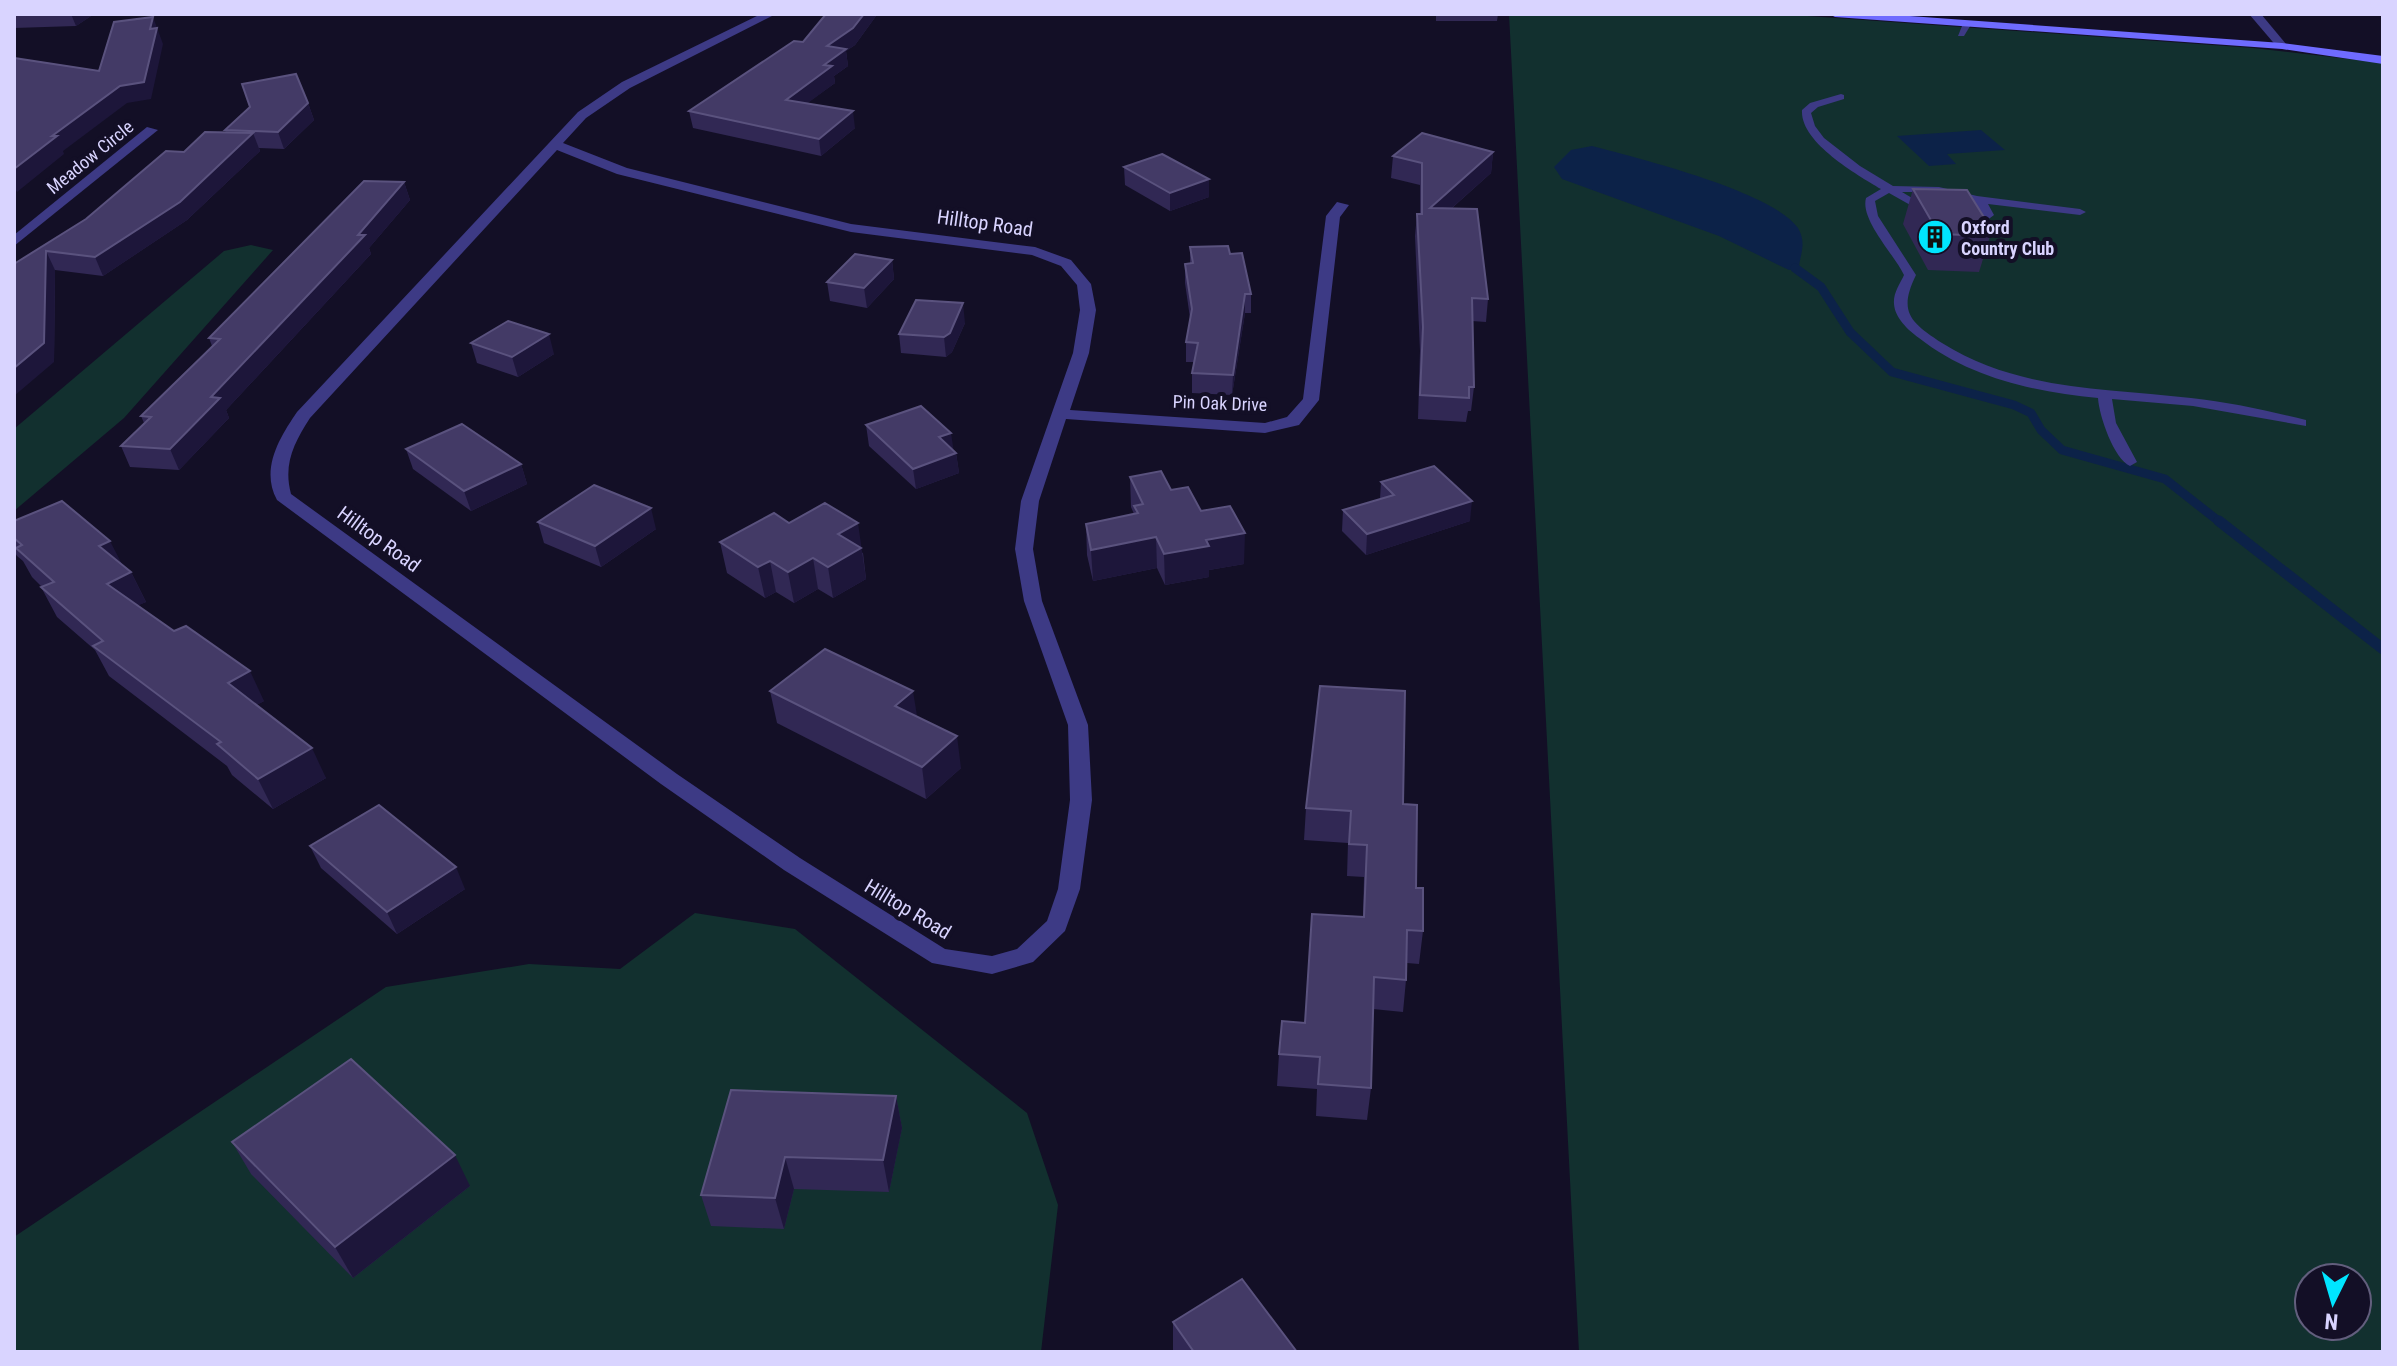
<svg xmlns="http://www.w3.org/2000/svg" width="2397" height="1366" viewBox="0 0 2397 1366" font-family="'Roboto Condensed',sans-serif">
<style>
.green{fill:#12302f;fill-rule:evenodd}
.water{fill:#0c2248}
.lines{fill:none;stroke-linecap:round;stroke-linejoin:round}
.stream-far1{stroke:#0c2248;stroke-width:9}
.stream{stroke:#0c2248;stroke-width:11}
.lane{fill:#3d3a85;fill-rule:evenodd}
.street{fill:#3d3a85;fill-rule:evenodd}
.secondary{fill:#6f6bff;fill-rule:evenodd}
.wall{fill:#312854}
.shaded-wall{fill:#1d163a}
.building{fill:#433a66;stroke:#5a527e;stroke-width:2}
.labels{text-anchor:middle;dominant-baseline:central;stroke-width:8;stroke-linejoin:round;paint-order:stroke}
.far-street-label{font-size:18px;fill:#d9d4ff;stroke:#130f26}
.far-poi-label{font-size:18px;font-weight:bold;fill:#d9d4ff;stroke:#130f26;text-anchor:start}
.street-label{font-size:20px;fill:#d9d4ff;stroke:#130f26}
</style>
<rect width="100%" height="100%" fill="#130f26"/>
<g class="green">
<path d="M 1509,14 L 1780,14 L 2253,48 L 2383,63 L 2383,1352 L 1579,1352 ZM 2309,1278 L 2357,1278 L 2357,1326 L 2309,1326 Z"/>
<polygon points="251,245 273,250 124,418 14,511 14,429 224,251"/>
<polygon points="695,913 795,929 1027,1113 1058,1205 1041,1352 14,1352 14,1237 386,987 529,964 620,969"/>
</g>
<g class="water">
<polygon points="1981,130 2005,150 1947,154 1956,164 1929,166 1897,136"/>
<path d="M 1592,146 C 1637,158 1772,191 1798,228 C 1807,243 1800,255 1799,267 L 1789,270 L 1719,236 L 1562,179 L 1554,167 L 1571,150 Z"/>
</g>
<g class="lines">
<polyline class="stream-far1" points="1795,268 1821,287 1850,332 1892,372 2014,405 2031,413 2041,430 2062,450 2165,479 2221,523"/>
<polyline class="stream" points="2219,521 2383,649"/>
<g class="lane">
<polygon points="1964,21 1972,23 1964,36 1958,36"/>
<path d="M 1841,94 L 1844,95 L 1844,99 L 1818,107 L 1811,113 L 1815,126 L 1824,138 L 1860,166 L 1893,186 L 1939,187 L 1977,196 L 2080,209 L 2086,212 L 2080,215 L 1988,204 L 1994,215 C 1984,224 1971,225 1958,222 L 1958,218 L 1982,214 C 1972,189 1924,192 1902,192 L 1932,210 L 1932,214 L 1928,215 L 1889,193 L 1875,201 L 1878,216 L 1916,275 C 1898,312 1910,322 1942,343 C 2018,391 2105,388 2191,398 C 2230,402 2268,411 2306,420 L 2306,426 L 2193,406 L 2112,399 L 2116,423 L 2137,462 L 2130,466 C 2114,459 2099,416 2098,398 C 2035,392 1970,378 1919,338 C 1908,330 1895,318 1894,304 C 1893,293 1900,284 1904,275 C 1894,254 1860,220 1866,198 L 1881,189 C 1856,174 1800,142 1802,110 L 1810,103 Z"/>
</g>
<g class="street">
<path d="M 761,14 L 776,14 L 630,88 L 586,118 L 563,143 L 627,168 L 851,224 L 1035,247 L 1071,260 L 1091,284 L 1096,310 L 1089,353 L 1070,410 L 1265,423 L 1287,417 L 1303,399 L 1326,216 L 1337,202 L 1349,205 L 1340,217 L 1319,400 L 1299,425 L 1265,433 L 1066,419 L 1039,501 L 1033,549 L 1042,601 L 1088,725 L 1092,800 L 1080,889 L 1065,931 L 1033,962 L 992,974 L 932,963 L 784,870 L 661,784 L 277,500 C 260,469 280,437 297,412 L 578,112 L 622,82 ZM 557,150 L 617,174 L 851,232 L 1032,255 L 1061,266 L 1077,285 L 1080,310 L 1073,353 L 1021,501 L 1015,549 L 1024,601 L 1068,725 L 1070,800 L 1058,889 L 1047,921 L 1017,949 L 992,956 L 945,949 L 800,858 L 677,774 L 291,494 C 283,464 294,443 310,418 Z"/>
<polygon points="2249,14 2261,14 2286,44 2286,48 2278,48"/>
<polygon points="147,127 158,130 14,246 14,235"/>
</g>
<polygon class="secondary" points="1829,14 1882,14 2282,43 2383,56 2383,64 2282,49 1835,17"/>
</g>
<g class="wall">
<polygon points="14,14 94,14 76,26 14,28"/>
<polygon points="826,14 876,14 876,16 855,45 846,51 848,66 834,76 835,83 807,103 855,128 821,156 693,128 689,111 803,42"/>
<polygon points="1436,14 1498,14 1497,21 1436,21"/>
<polygon points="308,103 314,120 284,149 259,148 260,151 187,220 103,276 55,270 54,362 14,264 86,219 184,152 226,133 225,130"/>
<polygon points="1493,152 1491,173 1452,208 1488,299 1486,322 1472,321 1474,387 1471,411 1468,411 1466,422 1418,419 1420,351 1415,236 1417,214 1420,214 1420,185 1391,178 1393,156"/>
<polygon points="1124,167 1209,197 1170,211 1125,185"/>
<polygon points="404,182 410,200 369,248 371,254 226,410 229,418 179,470 130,467 121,446 144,423 141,416 212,346 209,338"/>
<polygon points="1913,189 1992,230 1979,272 1928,270 1903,224"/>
<polygon points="1190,247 1230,254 1251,294 1251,313 1245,313 1232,395 1192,393 1192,373 1194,362 1186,362 1186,342 1190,318 1185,283 1185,264 1190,264"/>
<polygon points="892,260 894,279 867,308 830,301 827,282"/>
<polygon points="965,323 952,352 946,357 901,353 899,334"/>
<polygon points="471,343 554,354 518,377 477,363"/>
<polygon points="866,425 953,450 956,453 959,473 916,489 869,446"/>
<polygon points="406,449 521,464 527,484 471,511 413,469"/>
<polygon points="1130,477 1171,490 1201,511 1244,564 1209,570 1209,577 1165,585 1157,568 1093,581 1087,555 1086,524 1134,514 1131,507"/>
<polygon points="1381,482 1470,521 1366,555 1342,531 1343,510 1380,499"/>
<polygon points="14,521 123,566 131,572 146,602 138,605 264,701 256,705 326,778 273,809 232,775 227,766 109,676 95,650 57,617 41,587 42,587 32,577 23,561 17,556 14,551"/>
<polygon points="538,522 656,529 601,567 544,543"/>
<polygon points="789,523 863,553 866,579 833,598 818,589 794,603 776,592 765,598 727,573 720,542"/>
<polygon points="770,691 917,717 961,768 926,799 777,723"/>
<polygon points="1403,804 1423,931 1419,964 1407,963 1406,980 1403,1012 1373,1009 1371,1088 1367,1120 1316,1116 1317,1089 1277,1086 1279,1054 1305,1023 1363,917 1364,877 1347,876 1348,843 1304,840 1306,808"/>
<polygon points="310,846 465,889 397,934 321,868"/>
<polygon points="896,1096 902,1128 889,1192 794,1189 784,1229 711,1226 701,1195"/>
<polygon points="232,1142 470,1186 353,1278 251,1174"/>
<polygon points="1173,1322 1297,1352 1173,1352"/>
</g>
<g class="shaded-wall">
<polygon points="71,14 94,14 76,26"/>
<polygon points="864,14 876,14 876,16 855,45 846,51 848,66 834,76 835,83 789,117 786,100 824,65 827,46"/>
<polygon points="153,17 163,44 151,99 127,103 63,151 64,154 17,192 14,186 14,169 52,136 150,29"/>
<polygon points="308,103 314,120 284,149 278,132"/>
<polygon points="853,111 855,128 821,156 819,139"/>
<polygon points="253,133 260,151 187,220 103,276 95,257"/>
<polygon points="1493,152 1491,173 1427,230 1430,208"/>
<polygon points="1209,179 1209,197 1170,211 1170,193"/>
<polygon points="404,182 410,200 369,248 371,254 226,410 229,418 179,470 170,449 211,397"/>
<polygon points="46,251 55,270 54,362 14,396 14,368"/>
<polygon points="892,260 894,279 867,308 864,288"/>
<polygon points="1245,294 1245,313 1232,395 1233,375"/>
<polygon points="963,303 965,323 952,352 946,357 944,337"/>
<polygon points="549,334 554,354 518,377 512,357"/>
<polygon points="951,433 954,453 939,437"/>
<polygon points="956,453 959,473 916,489 913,469"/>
<polygon points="521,464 527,484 471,511 464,491"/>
<polygon points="1472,501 1470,521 1366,555 1367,534"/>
<polygon points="651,508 656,529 601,567 595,546"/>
<polygon points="858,523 866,579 833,598 828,567 838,534"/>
<polygon points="1245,533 1244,564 1209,570 1209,577 1165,585 1164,554 1206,540"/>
<polygon points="1156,537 1157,568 1093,581 1091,550"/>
<polygon points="110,541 125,570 99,546"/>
<polygon points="813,558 818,589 794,603 788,572"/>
<polygon points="770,561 776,592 765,598 758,567"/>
<polygon points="131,572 146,602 122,613 107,584"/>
<polygon points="250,671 264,701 242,713 228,683"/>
<polygon points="913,691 918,722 895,706"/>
<polygon points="957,736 961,768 926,799 922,767"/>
<polygon points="312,748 326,778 273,809 258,779"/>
<polygon points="456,867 465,889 397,934 387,912"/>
<polygon points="896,1096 902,1128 889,1192 883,1160"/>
<polygon points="455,1155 470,1186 353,1278 335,1247"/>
<polygon points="785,1157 794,1189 784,1229 775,1198"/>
</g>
<g class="building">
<polygon points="826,14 864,14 853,28 827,46 846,49 824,65 832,66 786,100 853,111 819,139 689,111 794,41 803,42"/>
<polygon points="153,17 150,29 157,28 144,82 120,86 52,136 57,136 14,169 14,58 99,71 114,22"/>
<polygon points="296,74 308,103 278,132 225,130 250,107 242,84"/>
<polygon points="205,132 253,133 180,202 95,257 46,251 44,343 14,368 14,264 86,219 166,151 184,152"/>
<polygon points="1422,133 1493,152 1430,208 1477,209 1488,299 1472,298 1474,387 1469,387 1469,398 1420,395 1423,327 1417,214 1422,214 1422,163 1393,156"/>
<polygon points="1162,154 1209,179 1170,193 1124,167"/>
<polygon points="364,181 404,182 358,235 365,235 211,397 220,398 170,449 121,446 151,417 141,416 220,339 209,338"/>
<polygon points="1913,189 1967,190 1992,230 1987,230 1991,236 1939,234"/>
<polygon points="1228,246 1230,254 1242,253 1251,294 1245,294 1233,375 1192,373 1198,343 1186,342 1192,309 1185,264 1193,263 1190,247"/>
<polygon points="855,254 892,260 864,288 827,282"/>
<polygon points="916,300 963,303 950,333 944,337 899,334"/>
<polygon points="508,321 549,334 512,357 471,343"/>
<polygon points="921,406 951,433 939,437 956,453 913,469 866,425"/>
<polygon points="462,424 521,464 464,491 406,449"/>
<polygon points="1434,466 1472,501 1367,534 1343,510 1394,495 1381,482"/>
<polygon points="1161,471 1171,490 1188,487 1201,511 1230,506 1245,533 1206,540 1209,546 1164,554 1156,537 1091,550 1086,524 1138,513 1134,506 1143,504 1130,477"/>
<polygon points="594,485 651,508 595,546 538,522"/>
<polygon points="62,501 110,541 99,546 131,572 107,584 174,631 186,626 250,671 228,683 312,748 258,779 217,744 221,742 93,646 103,641 41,587 54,582 16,548 22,545 14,538 14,521"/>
<polygon points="825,503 858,523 838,534 861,548 828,567 813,558 788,572 770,561 758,567 720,542 774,513 789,523"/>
<polygon points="825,649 913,691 895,706 957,736 922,767 770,691"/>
<polygon points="1320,686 1405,691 1403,804 1417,805 1416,888 1423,888 1423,931 1407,930 1406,980 1374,977 1371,1088 1318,1084 1320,1057 1279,1054 1282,1021 1305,1023 1312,914 1364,917 1367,845 1349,844 1351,811 1306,808"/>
<polygon points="379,805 456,867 387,912 310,846"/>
<polygon points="351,1059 455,1155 335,1247 232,1142"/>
<polygon points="731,1090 896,1096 883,1160 785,1157 775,1198 701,1195"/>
<polygon points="1242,1279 1297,1352 1194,1352 1173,1322"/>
</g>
<defs>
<g id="building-disc" transform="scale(1.8)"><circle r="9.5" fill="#00e5ff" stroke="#130f26"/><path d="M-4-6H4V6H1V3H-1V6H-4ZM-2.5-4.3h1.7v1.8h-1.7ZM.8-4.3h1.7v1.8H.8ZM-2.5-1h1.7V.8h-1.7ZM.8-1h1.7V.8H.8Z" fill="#111"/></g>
</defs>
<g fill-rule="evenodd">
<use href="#building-disc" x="1935" y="237"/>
</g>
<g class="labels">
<g class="far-street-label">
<text transform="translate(90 157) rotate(-39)">Meadow Circle</text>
<text transform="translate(1220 403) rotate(2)">Pin Oak Drive</text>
</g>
<g class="far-poi-label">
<text x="1961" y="227">Oxford<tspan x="1961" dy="21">Country Club</tspan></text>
</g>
<g class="street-label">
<text transform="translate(985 223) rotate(8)">Hilltop Road</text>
<text transform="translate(379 539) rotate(36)">Hilltop Road</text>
<text transform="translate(908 909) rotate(31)">Hilltop Road</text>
</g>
</g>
<rect width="2397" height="1366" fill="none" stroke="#d9d4ff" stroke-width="32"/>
<g transform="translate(2333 1302) rotate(185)"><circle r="38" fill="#130f26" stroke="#625e7d" stroke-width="2"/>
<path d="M0-6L14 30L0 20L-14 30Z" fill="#00e5ff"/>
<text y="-12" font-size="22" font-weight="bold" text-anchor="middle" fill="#d9d4ff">N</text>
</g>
</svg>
